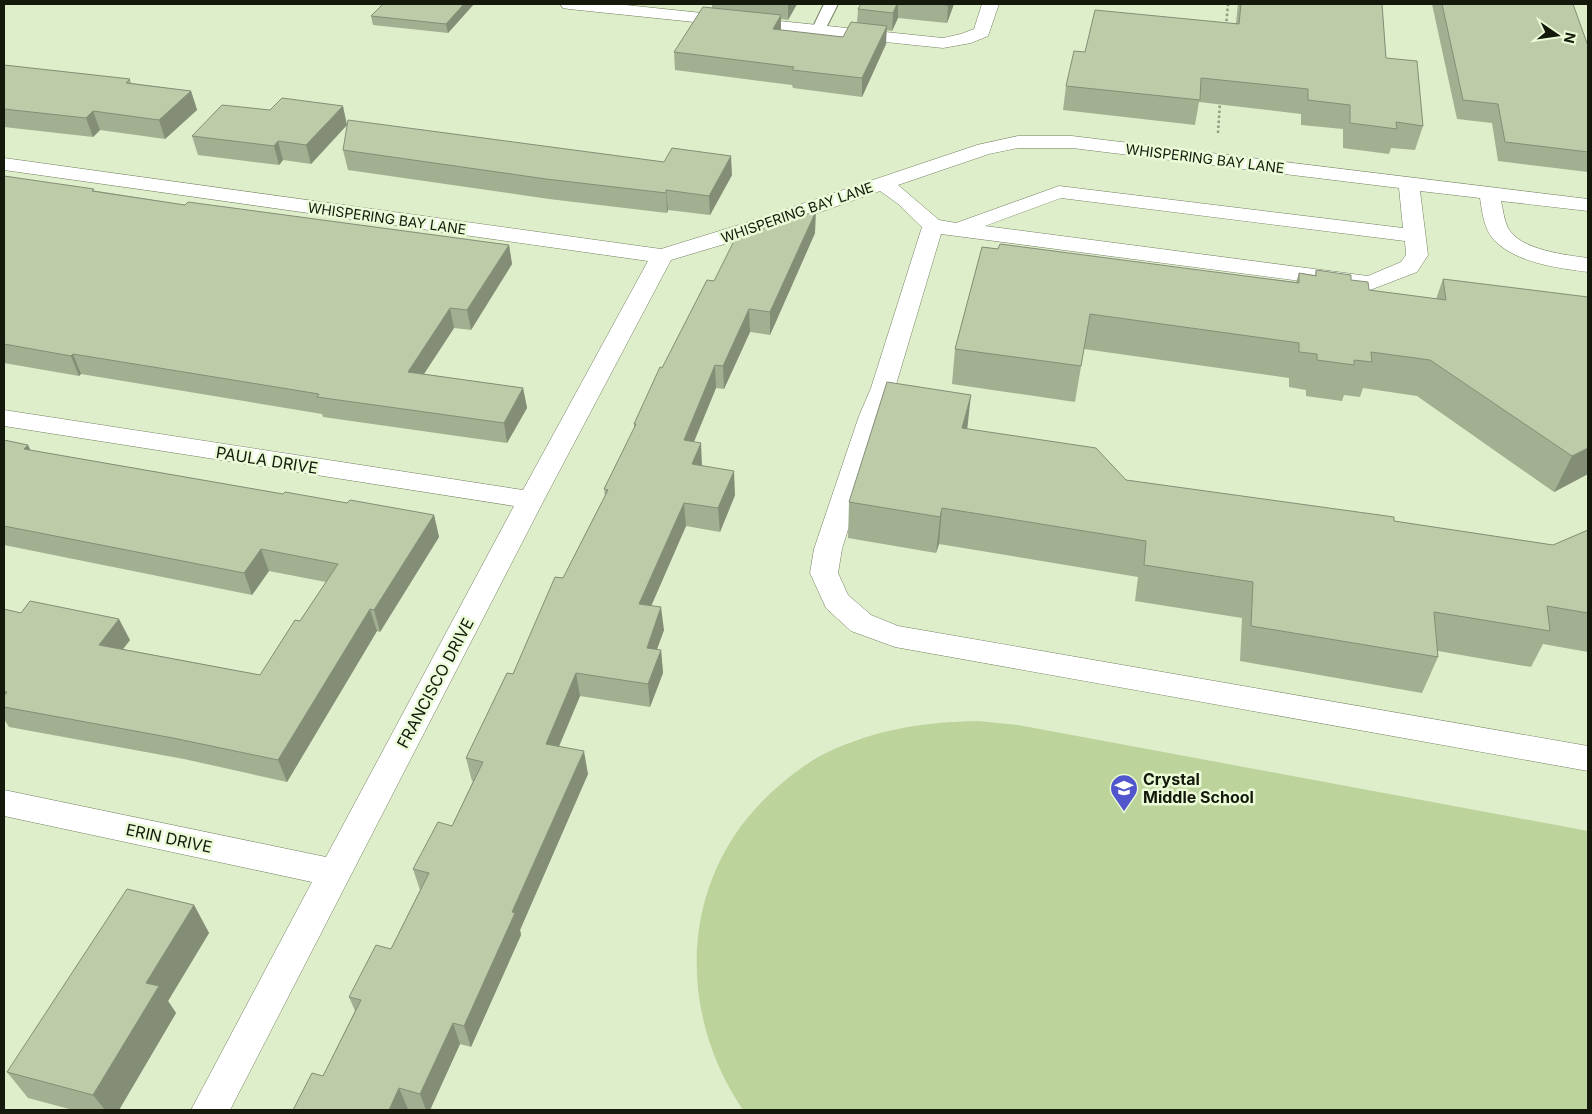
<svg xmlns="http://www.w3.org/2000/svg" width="1592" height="1114" viewBox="0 0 1592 1114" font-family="Inter,sans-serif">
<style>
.green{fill:#bdd39c}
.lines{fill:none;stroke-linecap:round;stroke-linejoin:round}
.lane-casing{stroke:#738060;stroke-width:2}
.street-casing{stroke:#738060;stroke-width:1}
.path{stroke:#909b80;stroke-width:2.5;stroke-dasharray:2.5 2.5;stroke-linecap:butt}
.lane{fill:#fff;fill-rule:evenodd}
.street{fill:#fff;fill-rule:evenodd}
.wall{fill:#a3af91}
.shaded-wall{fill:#848e76}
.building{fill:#bdcba9;stroke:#848e76}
.labels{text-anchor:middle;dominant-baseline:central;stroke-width:5;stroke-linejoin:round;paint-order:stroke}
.far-street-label{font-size:14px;fill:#14190c;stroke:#ebfad7}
.street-label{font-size:16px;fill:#14190c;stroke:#ebfad7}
.poi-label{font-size:16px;font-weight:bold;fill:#14190c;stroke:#ebfad7;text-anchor:start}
</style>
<rect width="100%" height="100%" fill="#deedca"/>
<path class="green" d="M 978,721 L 1018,725 L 1588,831 L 1588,1110 L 743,1110 C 672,1005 681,867 781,784 C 795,772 811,760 828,752 C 878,729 924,722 978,721 Z"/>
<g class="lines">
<g class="lane-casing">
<polygon id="lane" points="824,4 838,4 823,34 813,34 811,31"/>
</g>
<g class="street-casing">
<g id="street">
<polygon points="560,4 616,4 943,38 961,34 974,29 982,4 999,4 988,36 971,43 943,48 569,9 563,8"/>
<path d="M 1018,136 L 1072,136 L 1588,199 L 1588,211 L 1501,201 C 1503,209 1504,220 1508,228 C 1520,250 1566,255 1588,258 L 1588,272 C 1558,268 1515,263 1493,239 C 1484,228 1482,212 1480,198 L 1420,191 L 1428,255 L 1417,272 L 1370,290 L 941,234 L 895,388 L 883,416 L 842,549 L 838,573 L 848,595 L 871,615 L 898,626 L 1588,746 L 1588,771 L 895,647 L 851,631 L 826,608 L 810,573 L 814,549 L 859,416 L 871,388 L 922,227 L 897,203 L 880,191 L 758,234 L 671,260 L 544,500 L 230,1110 L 191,1110 L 312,882 L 4,816 L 4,790 L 326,857 L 514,506 L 4,426 L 4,410 L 523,490 L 648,261 L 4,170 L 4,158 L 661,249 L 742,224 L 977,145 ZM 1018,148 L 1072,148 L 1399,188 L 1403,228 L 1059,186 L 956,223 L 939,220 L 898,185 L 989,154 ZM 1061,198 L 1405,241 L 1406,255 L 1401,262 L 1368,276 L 985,226 Z"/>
</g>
</g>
<g class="path">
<polyline points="1226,26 1228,4"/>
<polyline points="1218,133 1220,102"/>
</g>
<use href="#lane" class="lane"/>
<use href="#street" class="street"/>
</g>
<g class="wall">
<polygon points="383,4 474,4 448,33 373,25 371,16"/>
<polygon points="712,4 797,4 788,20 781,19 781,30 843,37 857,23 858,9 861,4 954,4 947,23 898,18 892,31 886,30 886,44 862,97 793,88 792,85 675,70 674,52 712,8"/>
<polygon points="1238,4 1382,4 1386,58 1423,126 1415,150 1391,148 1389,154 1343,148 1343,129 1301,125 1301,114 1199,102 1195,125 1063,110 1066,86 1236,23"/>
<polygon points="1432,4 1573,4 1588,46 1588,172 1498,161 1492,123 1457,119"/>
<polygon points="4,65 130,79 131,83 191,91 197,110 165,139 100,130 93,137 4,127"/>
<polygon points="347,125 311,164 283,160 279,165 198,155 192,136"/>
<polygon points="343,150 732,175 710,215 668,210 667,213 549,199 348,170"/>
<polygon points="4,176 185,205 509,245 512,264 471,330 454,328 424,374 523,388 527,408 507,443 323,417 322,414 81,374 79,376 4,363"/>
<polygon points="815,233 770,335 750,332 724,389 716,388 694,442 702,466 735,495 720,532 686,526 651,606 664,630 657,649 661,650 663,673 650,707 580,696 559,747 588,774 520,930 521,935 471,1047 460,1044 430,1110 414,1110 408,1109 323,1076 355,1011 349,997 391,949 420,890 413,869 452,826 473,781 472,781 466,758 513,674 563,578 605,496 604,489 634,429 634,424 662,368 714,281"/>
<polygon points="982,247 1296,282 1299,273 1315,275 1316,270 1351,280 1369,290 1436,299 1443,279 1588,474 1554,492 1417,396 1363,388 1360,397 1344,395 1342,401 1306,396 1306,390 1289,387 1289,378 1084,349 1075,402 952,384 955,349"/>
<polygon points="967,429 1126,480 1394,521 1553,545 1588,530 1588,652 1543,644 1531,667 1438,651 1438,657 1422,693 1240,661 1242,618 1135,601 1138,577 939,544 936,553 848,538 849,502"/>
<polygon points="4,440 28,445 30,450 283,494 434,515 439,537 380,632 377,631 287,782 184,759 9,727 4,719 4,609 130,640 123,649 260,675 300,621 326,582 269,571 252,595 4,545"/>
<polygon points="194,905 209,933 168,1001 176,1013 119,1110 73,1110 28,1098 7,1072"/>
</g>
<g class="shaded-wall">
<polygon points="464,4 474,4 448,33 446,24"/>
<polygon points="788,4 797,4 788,20"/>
<polygon points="897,4 898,4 898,18 892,31 893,13"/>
<polygon points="949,4 954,4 947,23 948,5"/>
<polygon points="781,15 781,33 773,29"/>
<polygon points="887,26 886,44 862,97 862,78"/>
<polygon points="191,91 197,110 165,139 159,120"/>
<polygon points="343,106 347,125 311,164 306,145"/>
<polygon points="93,111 100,130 93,137 86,118"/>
<polygon points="278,141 283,160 279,165 274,146"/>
<polygon points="731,156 732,175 710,215 709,196"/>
<polygon points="666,190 668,210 667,213 666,193"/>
<polygon points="816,211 815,233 770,335 770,312"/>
<polygon points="509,245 512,264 471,330 467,310"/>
<polygon points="450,308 454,328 412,392 408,372"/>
<polygon points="749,309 750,332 724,389 723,366"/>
<polygon points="73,354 81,374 79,376 71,356"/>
<polygon points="715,365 716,388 685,463 684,440"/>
<polygon points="523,388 527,408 507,443 504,423"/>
<polygon points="971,395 967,431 962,428"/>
<polygon points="701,443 702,466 692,464"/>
<polygon points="28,445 38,466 24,449"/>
<polygon points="1588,448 1588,474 1554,492 1572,456"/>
<polygon points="734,471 735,495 720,532 718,508"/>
<polygon points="684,503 686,526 642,627 639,604"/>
<polygon points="942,508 939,544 936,553 940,517"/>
<polygon points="434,515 439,537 380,632 374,610"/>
<polygon points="261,549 269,571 252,595 244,573"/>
<polygon points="661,607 664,630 649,671 647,648"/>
<polygon points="370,609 377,631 287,782 278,760"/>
<polygon points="119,619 130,640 110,666 99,645"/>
<polygon points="661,650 663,673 650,707 648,684"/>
<polygon points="576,673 580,696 550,767 546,744"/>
<polygon points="584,751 588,774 520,930 521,935 471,1047 464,1026 512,912"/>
<polygon points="194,905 209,933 168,1001 176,1013 119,1110 105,1110 93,1095 146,983"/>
<polygon points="453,1023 460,1044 430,1110 426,1110 420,1094"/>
<polygon points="399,1088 408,1109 407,1110 389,1110"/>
</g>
<g class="building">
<polygon points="383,4 464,4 446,24 371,16"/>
<polygon points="861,4 897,4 893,13 858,9"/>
<polygon points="935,4 949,4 948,5"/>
<polygon points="1241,4 1382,4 1386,58 1417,61 1423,126 1396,122 1397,129 1350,123 1350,105 1308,100 1308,89 1201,78 1200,100 1066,86 1074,51 1085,52 1095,10 1239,24"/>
<polygon points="1442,4 1573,4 1588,46 1588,152 1505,142 1498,104 1463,100"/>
<polygon points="703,7 781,15 773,29 843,37 851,22 887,26 862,78 792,70 794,67 674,52"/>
<polygon points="4,65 130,79 126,83 191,91 159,120 93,111 86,118 4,109"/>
<polygon points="282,98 343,106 306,145 278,141 274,146 192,136 222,105 270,110"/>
<polygon points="348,120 664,162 672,148 731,156 709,196 666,190 666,193 546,179 343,150"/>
<polygon points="4,176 94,189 92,191 185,205 188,202 509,245 467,310 450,308 408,372 523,388 504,423 317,397 319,394 73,354 71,356 4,344"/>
<polygon points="816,211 770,312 749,309 723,366 715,365 684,440 701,443 692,464 734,471 718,508 684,503 639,604 661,607 647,648 661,650 648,684 576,673 546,744 584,751 512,912 515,913 464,1026 453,1023 420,1094 399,1088 389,1110 293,1110 312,1073 323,1076 361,1000 349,997 376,945 391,949 429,873 413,869 438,822 452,826 483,762 466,758 507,673 513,674 555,577 563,578 608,490 604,489 636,424 634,424 660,367 662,368 707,280 714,281 736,237"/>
<polygon points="1000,244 1299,283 1299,273 1316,276 1316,270 1351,275 1351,280 1368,282 1369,290 1446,300 1443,279 1588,297 1588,448 1572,456 1430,360 1371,352 1372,362 1354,360 1354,365 1317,360 1317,354 1299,352 1299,343 1090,314 1081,366 955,349 982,247 998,249"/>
<polygon points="887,382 971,395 962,428 1096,448 1126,480 1394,517 1394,521 1553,545 1588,530 1588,613 1547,606 1550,631 1434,612 1438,657 1251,626 1253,582 1144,565 1146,541 942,508 940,517 849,502"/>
<polygon points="4,440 28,445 24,449 283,494 285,492 347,503 350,500 434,515 374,610 370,609 278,760 173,738 4,707 4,696 7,692 4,691 4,609 21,613 30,601 119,619 99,645 260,675 295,620 300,621 338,564 261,549 244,573 4,526"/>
<polygon points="127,889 194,905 146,983 159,986 93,1095 7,1072"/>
</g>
<defs>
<g id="school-pin" transform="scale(1.4375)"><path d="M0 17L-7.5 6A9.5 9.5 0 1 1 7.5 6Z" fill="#5156cd" stroke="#ebfad7"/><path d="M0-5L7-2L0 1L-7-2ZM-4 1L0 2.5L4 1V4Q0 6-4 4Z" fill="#fff"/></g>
</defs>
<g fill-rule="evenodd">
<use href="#school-pin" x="1124" y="788"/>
</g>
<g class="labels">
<g class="far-street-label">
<text transform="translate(1205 158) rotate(7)">WHISPERING BAY LANE</text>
<text transform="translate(797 212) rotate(-19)">WHISPERING BAY LANE</text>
<text transform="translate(387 218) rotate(8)">WHISPERING BAY LANE</text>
</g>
<g class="street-label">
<text transform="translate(267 460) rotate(9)">PAULA DRIVE</text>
<text transform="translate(435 683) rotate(-62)">FRANCISCO DRIVE</text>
<text transform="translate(169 838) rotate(12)">ERIN DRIVE</text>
</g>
<g class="poi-label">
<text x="1143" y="779">Crystal<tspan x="1143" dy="18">Middle School</tspan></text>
</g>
</g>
<rect width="1592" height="1114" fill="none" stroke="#14190c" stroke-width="10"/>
<g transform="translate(1557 35) rotate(103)" stroke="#ebfad7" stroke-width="4" paint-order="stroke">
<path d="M0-4L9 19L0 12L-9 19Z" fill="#14190c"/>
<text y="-8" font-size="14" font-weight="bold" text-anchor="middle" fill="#14190c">N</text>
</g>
</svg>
